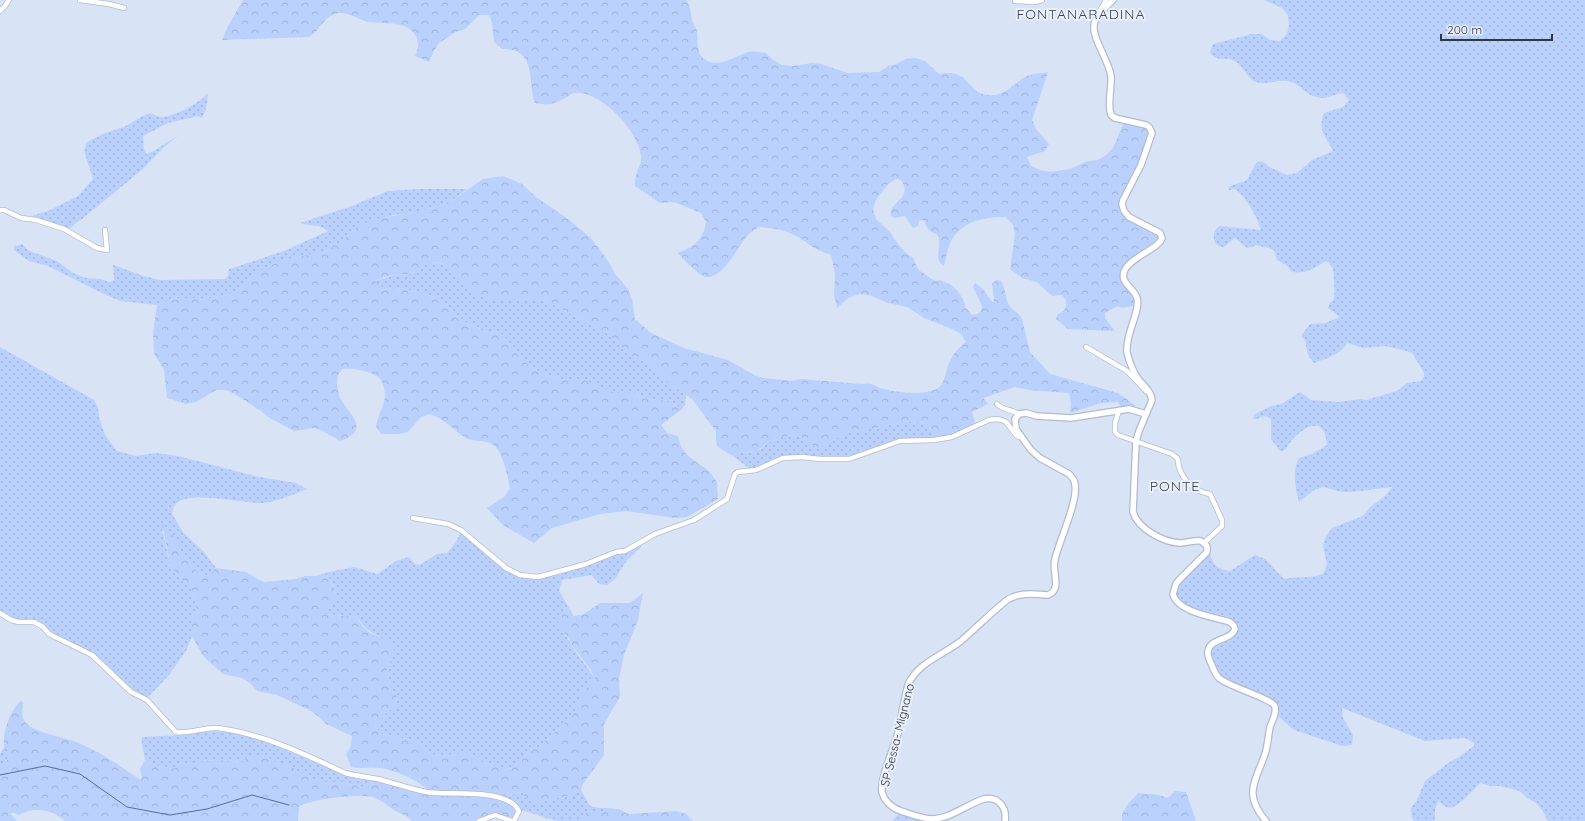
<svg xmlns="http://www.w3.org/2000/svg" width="1585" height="821" viewBox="0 0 1585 821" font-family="Quicksand,sans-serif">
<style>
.grass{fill:url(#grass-dots)}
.forest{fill:url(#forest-crowns)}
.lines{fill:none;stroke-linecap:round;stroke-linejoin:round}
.stream{stroke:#556e9e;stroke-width:1}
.minor-casing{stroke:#b1bbce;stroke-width:6}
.tertiary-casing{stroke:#b1bbce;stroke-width:8}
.minor{stroke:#fff;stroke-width:4.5}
.tertiary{stroke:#fff;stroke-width:5.5}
.labels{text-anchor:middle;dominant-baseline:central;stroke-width:4;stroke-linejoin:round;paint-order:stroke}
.street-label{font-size:12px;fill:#31353d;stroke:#e9f0fb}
.quarter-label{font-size:14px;letter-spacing:1px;fill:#3e4656;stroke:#e9f0fb}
</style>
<defs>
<pattern id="grass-dots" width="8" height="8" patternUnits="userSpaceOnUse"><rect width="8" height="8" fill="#bad1fe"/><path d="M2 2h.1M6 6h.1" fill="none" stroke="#a0b4db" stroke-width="1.8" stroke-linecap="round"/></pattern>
<pattern id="forest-crowns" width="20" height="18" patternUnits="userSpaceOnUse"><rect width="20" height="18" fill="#bad1fe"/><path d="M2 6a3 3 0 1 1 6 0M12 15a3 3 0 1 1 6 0" fill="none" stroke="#a0b4db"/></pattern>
</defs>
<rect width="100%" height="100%" fill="#d8e3f6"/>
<g class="grass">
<path d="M 1264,0 L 1585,0 L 1585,821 L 1548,821 L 1542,810 L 1536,803 L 1527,798 L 1520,791 L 1500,786 L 1491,786 L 1480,783 C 1473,789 1456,812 1446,807 C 1443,806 1441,802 1438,801 L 1435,810 L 1435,820 L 1434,821 L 1414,821 L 1412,818 L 1411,808 L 1417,800 L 1425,781 L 1448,763 L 1457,758 L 1474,746 L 1474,743 L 1465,738 L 1425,741 L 1342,708 L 1343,718 L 1353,735 L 1352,745 L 1342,746 L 1294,730 L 1279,717 C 1278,708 1277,702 1269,697 L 1228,681 L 1219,675 L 1212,659 L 1211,648 L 1235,635 L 1237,628 L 1236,624 L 1229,617 L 1193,608 L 1181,604 L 1176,595 L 1176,588 L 1179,584 L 1210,554 C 1213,566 1218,569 1230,571 L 1255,555 L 1265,559 L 1284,579 C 1297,576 1310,579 1323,574 L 1327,565 L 1323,545 L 1326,536 L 1332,528 L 1363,516 L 1369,508 L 1385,496 L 1392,487 L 1352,492 L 1342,492 L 1323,487 L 1314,490 L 1299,502 C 1295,487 1292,471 1299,458 L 1312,454 L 1327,445 L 1325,433 L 1319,426 C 1304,424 1292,439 1285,450 L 1280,451 L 1271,439 L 1271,419 C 1266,415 1263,416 1257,419 L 1253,419 L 1255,414 L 1269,407 L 1283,403 L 1300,392 L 1311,400 L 1338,402 L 1361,399 L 1366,400 L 1397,391 L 1407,383 L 1421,381 L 1424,377 L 1424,373 L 1412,353 L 1407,351 L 1385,346 L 1363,348 L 1347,343 C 1339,356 1327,358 1314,363 L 1308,355 L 1305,340 L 1301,336 L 1310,324 L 1325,323 L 1340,317 L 1328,308 L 1330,303 L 1334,300 C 1335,292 1334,277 1333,269 C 1332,266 1329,263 1326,261 C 1315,268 1306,274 1292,272 L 1286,265 L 1277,260 L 1274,250 C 1268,247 1261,247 1256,245 L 1252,247 L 1247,248 L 1235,238 L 1224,247 L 1219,246 L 1215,243 C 1213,236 1213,230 1220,226 L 1261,230 C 1256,215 1247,198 1235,189 L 1229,190 L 1228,187 L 1247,180 L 1256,163 L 1262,161 L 1269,167 L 1287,175 L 1297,173 L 1312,160 L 1333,151 C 1326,136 1317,131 1324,113 L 1343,107 L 1349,100 L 1343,93 C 1333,94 1326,100 1316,97 C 1305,95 1299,82 1287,81 C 1277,80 1266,85 1256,82 C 1246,78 1244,66 1235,61 C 1227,57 1223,60 1217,58 C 1215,58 1212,55 1210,53 L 1213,44 L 1252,34 L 1262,34 L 1270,40 L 1280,41 L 1287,34 L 1289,25 L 1288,15 L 1282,8 Z"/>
<path d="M 208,93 L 206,109 L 202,118 L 198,116 L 168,123 L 143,136 L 144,150 L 146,154 L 152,152 L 179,135 L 164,147 L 143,169 L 82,219 C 76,221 73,228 67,229 L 32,216 L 50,210 L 78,196 L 93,179 L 84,151 L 87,142 L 105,133 L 124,127 L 141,117 L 150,113 C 153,114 156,116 159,117 C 172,118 200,103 208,93 Z"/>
<path d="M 419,189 L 467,189 L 451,201 L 433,208 L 413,213 L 393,215 L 355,229 L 340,243 L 323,252 L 283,260 L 265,268 L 234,293 L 215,298 L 176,298 L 157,305 L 120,301 L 102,293 L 48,266 L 29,261 L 14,250 L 15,245 L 17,246 L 22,244 L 29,251 L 57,261 L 73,273 L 86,278 L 101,279 L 109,282 L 114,280 L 113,265 L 144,276 L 159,280 L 225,279 L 228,276 L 229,269 L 233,268 L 284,251 L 328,231 C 319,223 311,227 300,223 L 349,207 L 388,191 Z"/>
<polygon points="430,262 440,263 450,267 469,289 487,298 497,300 537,299 547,301 606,333 614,339 628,354 647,362 669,384 686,394 685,405 682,409 670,401 650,399 632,393 612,393 594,385 585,380 566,380 545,375 528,365 503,335 484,331 465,322 435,297 402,288 392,290 382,287 375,281 394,275 404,275 413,273 421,265"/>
<path d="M 0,347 L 94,400 L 98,408 L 99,417 L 105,435 L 117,451 L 136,456 L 156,453 L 178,456 L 259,477 L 296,483 L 307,489 C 293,495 278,501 263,503 C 244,504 186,489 175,505 C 173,508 173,512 172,514 L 183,532 L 204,552 L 216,568 L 210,576 L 200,575 L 186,560 L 172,534 L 162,529 L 171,568 L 191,589 L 195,598 L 196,608 L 192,617 L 192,636 L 186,651 L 169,675 L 146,699 L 138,695 L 110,671 L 93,653 L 71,644 L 49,633 L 43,625 L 11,618 L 0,611 Z"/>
<polygon points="909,421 924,423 940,437 891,441 873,449 849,456 819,457 786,455 751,470 733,456 737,453 752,452 761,449 768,442 792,435 806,439 818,449 826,443 838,438 851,430 861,431"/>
<path d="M 460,532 C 478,546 512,575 533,579 L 640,545 L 641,547 L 627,560 L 615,579 L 607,585 L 599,584 L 592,575 L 562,580 L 559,591 L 568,606 L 562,613 L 562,631 C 569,638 572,647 578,655 C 584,663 590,670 595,679 L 582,693 L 575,712 L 569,720 L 536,749 L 527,754 L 513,768 L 503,770 L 484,762 L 476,756 L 467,753 L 437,756 L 428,752 L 421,744 L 413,740 L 382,734 L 375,727 L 387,712 L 395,706 L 397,697 L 391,689 L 387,669 L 391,659 L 379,636 C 369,632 363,627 357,617 L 325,614 L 336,598 L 335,588 L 325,573 L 354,567 L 377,574 L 396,561 L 409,557 L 416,565 L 421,564 L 437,554 L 447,553 C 454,545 457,542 460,532 Z"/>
<path d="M 213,731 L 240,733 L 278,746 L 339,773 L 356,779 L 377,781 L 369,785 L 360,787 L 341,782 L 321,782 L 304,775 L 287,764 L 277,764 L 269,758 L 249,757 L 241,762 L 220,760 L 200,761 L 190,764 L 180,763 L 173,769 L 153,765 L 145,760 C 144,752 141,744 142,737 L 180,735 Z"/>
<path d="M 4,747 L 10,751 C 9,757 6,762 0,766 L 0,754 Z"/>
<path d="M 581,790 L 590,806 L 599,808 L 609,808 C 603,815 596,811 587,812 L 579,821 L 556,821 L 521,810 L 511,801 L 500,797 L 522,792 L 535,803 L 572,795 Z"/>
<polygon points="899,814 919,820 934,821 892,821"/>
</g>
<g class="forest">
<path d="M 243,0 L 686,0 C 692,7 690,15 693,23 C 694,26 697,28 697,32 C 698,40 696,52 703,58 C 717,70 735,56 748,52 C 753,51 761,52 766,53 L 773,60 L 782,65 L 792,66 L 812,63 L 821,64 L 848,73 L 879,72 L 888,66 L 897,64 L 905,59 L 915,58 L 925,61 L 939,74 C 945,73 952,72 958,75 C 973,81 970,96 994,95 C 1006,94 1017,81 1027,76 C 1032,73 1041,74 1048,72 L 1032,120 L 1036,129 L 1049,144 L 1045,151 L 1027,157 L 1031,166 L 1040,170 L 1050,172 L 1070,169 L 1088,161 L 1098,160 L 1106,155 L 1113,148 L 1124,122 L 1147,128 L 1150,133 L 1149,140 L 1128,186 L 1121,210 L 1157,234 L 1158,239 C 1148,254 1124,255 1121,277 C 1126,284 1139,297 1133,306 L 1122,308 L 1118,306 L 1105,313 L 1105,318 L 1115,331 C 1099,331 1084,329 1068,329 L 1056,319 L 1058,314 C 1067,311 1069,302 1062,295 L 1052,296 L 1037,282 L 1022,278 L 1010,269 L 1015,234 L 1013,225 L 1006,217 C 986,216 960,222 951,241 C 947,249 946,258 944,266 C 933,258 941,250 939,239 C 938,232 932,234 928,229 C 926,227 925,223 924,220 L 919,221 L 918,226 L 913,228 L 905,216 L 895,218 L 891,216 C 888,201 914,199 901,180 L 896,179 L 888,184 L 876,200 L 873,209 L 876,219 L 890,232 L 895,240 L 905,252 L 913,258 L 917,267 L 920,271 L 935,281 L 940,280 L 950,284 L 957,290 L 963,299 L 966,308 L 972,315 L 977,314 L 981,311 L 982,306 L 973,287 L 975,283 L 983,289 L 993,303 L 994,298 L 992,284 L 996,280 L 1001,281 C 1006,289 1005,298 1009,305 C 1013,311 1019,313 1022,319 L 1030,352 L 1050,374 L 1118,393 L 1136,406 L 1121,407 L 1118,402 L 1101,403 L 1070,413 L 1071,403 L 1069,393 L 1029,390 L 1015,387 L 983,398 L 988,404 L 972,412 L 975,422 C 968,432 951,434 940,437 L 924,423 L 909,421 L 861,431 L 851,430 L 838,438 L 826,443 L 818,449 L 806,439 L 792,435 L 768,442 L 757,451 L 737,453 L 733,456 L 721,449 L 717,445 L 716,441 L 716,431 L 692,399 L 669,384 L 647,362 L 628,354 L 614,339 L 606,333 L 547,301 C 527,296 505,304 486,298 C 480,296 474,293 470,290 C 454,278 449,254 423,265 C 419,266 417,270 414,272 C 407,276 399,274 392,275 C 386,276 381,278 375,281 L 382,287 L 392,290 L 402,288 L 435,297 L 465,322 L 484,331 L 503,335 L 528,365 L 545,375 L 566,380 L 585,380 L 594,385 L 612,392 L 632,393 L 650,399 L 670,401 L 682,409 L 661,425 L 667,433 L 678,436 L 681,447 L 688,456 L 709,471 L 717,482 L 718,499 L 687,517 L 675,518 L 626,511 L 600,514 L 552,528 L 534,543 L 503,525 L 487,508 L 504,497 L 510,489 C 508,478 503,450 492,444 C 483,439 472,443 463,436 C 450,427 446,420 430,414 L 421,417 L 408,432 L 399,434 L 381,434 L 376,426 C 378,416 384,405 385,396 C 385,390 383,381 379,378 C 371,371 353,368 343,369 C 341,371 338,374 338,376 C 336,382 338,393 340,398 C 349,414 372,430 340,441 L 323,431 L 314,428 L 294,431 L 268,417 L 261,411 L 235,394 L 226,390 L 216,390 L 196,402 L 186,404 L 167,398 L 164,370 L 154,353 L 153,333 L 157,305 L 176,298 L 215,298 L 234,293 L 265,268 L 283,260 L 323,252 L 340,243 L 355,229 L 372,219 L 413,213 L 433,208 L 451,201 L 483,179 L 503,176 L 522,184 L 536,197 L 568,219 L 590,237 L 606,258 L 616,275 L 629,290 L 632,300 L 635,319 L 651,333 L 684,348 L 728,360 L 754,375 L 764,378 L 793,381 L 800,379 L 862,384 C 876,383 872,386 883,389 C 897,392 933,398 942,384 C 945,378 946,372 948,366 C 952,355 957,349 966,342 L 961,334 L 952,329 L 924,318 L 907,307 L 888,303 L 869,295 L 860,294 L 850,297 L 837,308 L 834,294 L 835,274 L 831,255 C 815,250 811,245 798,237 C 787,230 772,228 759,227 C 756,229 753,230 751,232 C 739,242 725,279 706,277 C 698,275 684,260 678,253 L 691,247 L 699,240 L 704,231 L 706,222 L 701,213 L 674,202 L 660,203 L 635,186 C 635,183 635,179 636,176 C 637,169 642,164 641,156 C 639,132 600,90 575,93 C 572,93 569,96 567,97 C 553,104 550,106 535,103 C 527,80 537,48 502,49 L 494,42 L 492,23 L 489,15 L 479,15 L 465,29 L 456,32 L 439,43 L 434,51 L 429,62 L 415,56 C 418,51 419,45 417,39 C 411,20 384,24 369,22 C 360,20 349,12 339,13 C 328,14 324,22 318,29 C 316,32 312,35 309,37 L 222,40 L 228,26 Z"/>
<path d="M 162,524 L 172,534 L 186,560 L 200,575 L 209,576 L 216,568 L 246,572 L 263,582 L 296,579 L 306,576 L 316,576 L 325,573 L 335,589 L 337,598 L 325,614 L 357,617 L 362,626 L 370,633 L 388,641 L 394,650 L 387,669 L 391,689 L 397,696 L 395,706 L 387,712 L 375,727 L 382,734 L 413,740 L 421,744 L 428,752 L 437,756 L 467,753 L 476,756 L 484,762 L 503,770 L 513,768 L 527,754 L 536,749 L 569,720 L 575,712 L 582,693 L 595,679 L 591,670 L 573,647 L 569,638 L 562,631 L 558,622 L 562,613 L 568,606 L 574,616 L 584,614 L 600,603 L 630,603 L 643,593 L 638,620 L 624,655 L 619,679 L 620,697 L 604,724 L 604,755 L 583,784 L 581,790 L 572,795 L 535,803 L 529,801 L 521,792 L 500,797 L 429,791 C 418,780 395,770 380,768 C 371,767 361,769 351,767 L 346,754 L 351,746 L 352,736 L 326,724 L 319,717 L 311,711 L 277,695 L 257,691 L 251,684 L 242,678 L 223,674 L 208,661 L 202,654 L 192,636 L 192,617 L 196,608 L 195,598 L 191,589 L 171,568 Z"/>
<path d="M 21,700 L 23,703 C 22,710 21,718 26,723 C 37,734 66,737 81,744 C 102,753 120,766 139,779 L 142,779 L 140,769 L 145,760 L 153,765 L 173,769 L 180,763 L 190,764 L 200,761 L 220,760 L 241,762 L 249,757 L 259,755 L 269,758 L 277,764 L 287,764 L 304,775 L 321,782 L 341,782 L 360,787 L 369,785 L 377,781 L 427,794 L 493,798 L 513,805 L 515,810 L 515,816 L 512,818 L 498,814 L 486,816 L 475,821 L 412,821 C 407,815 400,814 394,810 C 387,805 381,800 372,797 C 360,794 309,799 299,807 L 298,821 L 65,821 C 51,808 34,807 18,815 L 15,813 L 10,813 L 17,821 L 0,821 L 0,766 L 7,760 L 10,751 L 4,747 C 3,730 9,713 21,700 Z"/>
<path d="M 1175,791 L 1186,792 L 1196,821 L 1122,821 C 1120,809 1132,801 1138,793 L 1159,795 L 1168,798 Z"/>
<path d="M 609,808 L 619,809 L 628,814 L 677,811 L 686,814 L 693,821 L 579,821 L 587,812 C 596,811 603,815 609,808 Z"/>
</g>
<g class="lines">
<polyline class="stream" points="0,775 45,766 80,774 127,807 170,815 207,809 252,795 289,805"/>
<g class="minor-casing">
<g id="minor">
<polyline points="80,0 109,4 124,8"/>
<polyline points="1015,1 1035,2 1042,0"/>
<polyline points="0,11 5,6 9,0"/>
<polyline points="1097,16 1106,0"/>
<polyline points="0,210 4,210 21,218 36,220 64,229 97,248 107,250 105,230"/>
<polyline points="1086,347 1127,371 1146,391"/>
<path d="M 997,404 C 1003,410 1012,410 1019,414"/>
<path d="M 1119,410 L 1115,423 L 1115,432 L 1118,435 L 1172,454 L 1177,458 C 1179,461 1178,464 1179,467 C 1183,481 1196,492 1210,494 L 1222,520 L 1222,526 L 1204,543"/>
<polyline points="413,518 448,524 461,530 506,568 520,575 538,577 586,564 616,552 625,551 655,534 694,520 727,499 735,474 738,472 756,470 783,458 802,457 820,459 849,459 900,441 934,440 952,437 989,420 996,419 1002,420 1006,422 1017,436 1020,437"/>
<path d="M 0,613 L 11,620 L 19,622 L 34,622 L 43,627 L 49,634 L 92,655 L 131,692 L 147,700 L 176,732 C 190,734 204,727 218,728 C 263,734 305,754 345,773 C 356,776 367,777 378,779 C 394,783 410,789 426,792 C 448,796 507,787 519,811 L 514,821"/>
<polyline points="479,821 495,815 512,821"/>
</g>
</g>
<g class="tertiary-casing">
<g id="tertiary">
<path d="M 1113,0 C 1107,6 1099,13 1095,21 C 1089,35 1109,60 1111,76 C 1112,89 1107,103 1111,115 L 1115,118 L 1146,125 L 1149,127 L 1152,133 L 1141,165 L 1123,200 L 1122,204 L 1124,211 L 1129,217 L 1160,233 L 1162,238 C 1159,249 1128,258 1124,272 C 1120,283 1135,289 1137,298 C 1141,311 1125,334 1127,352 C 1129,361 1133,372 1139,380 C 1144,386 1151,391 1152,400 L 1139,431 L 1136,441 L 1133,512 C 1138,529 1163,542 1180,543 C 1187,543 1194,540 1201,541 L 1207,546 L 1207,552 L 1179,580 L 1176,584 L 1173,594 C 1177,612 1214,617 1230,622 L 1234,626 L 1235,629 C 1231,641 1210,638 1208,651 C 1207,655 1209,659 1211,663 C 1213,668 1215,674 1219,678 C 1229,687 1274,699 1275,707 C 1277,713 1272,721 1270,727 C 1268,736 1268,745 1265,754 C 1255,783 1243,794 1266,821"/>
<path d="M 1005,821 C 1007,808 999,796 984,799 C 967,804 952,818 933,819 C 922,819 911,814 901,811 C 892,808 884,801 882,792 C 880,778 894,748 898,733 C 901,717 904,701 908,685 C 917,663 943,655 961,641 C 977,627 991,613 1007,600 C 1019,592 1034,594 1048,595 C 1063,589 1051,571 1055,559 C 1059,542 1078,501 1075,485 C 1075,480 1072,477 1069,474 L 1040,458 L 1031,450 L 1016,429 L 1015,419 L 1019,414 L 1026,413 L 1037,416 L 1071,418 L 1129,409 L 1146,414"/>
</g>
</g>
<use href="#minor" class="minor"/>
<use href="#tertiary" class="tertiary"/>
</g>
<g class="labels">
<g class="street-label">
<text transform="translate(897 735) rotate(-76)">SP Sessa- Mignano</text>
</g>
<g class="quarter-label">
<text x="1081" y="14">FONTANARADINA</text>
<text x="1175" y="486">PONTE</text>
</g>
</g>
<path d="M1441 34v6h111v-6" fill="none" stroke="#31353d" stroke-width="2"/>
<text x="1447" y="34" font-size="12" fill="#31353d" stroke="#e9f0fb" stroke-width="3" paint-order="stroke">200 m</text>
</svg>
